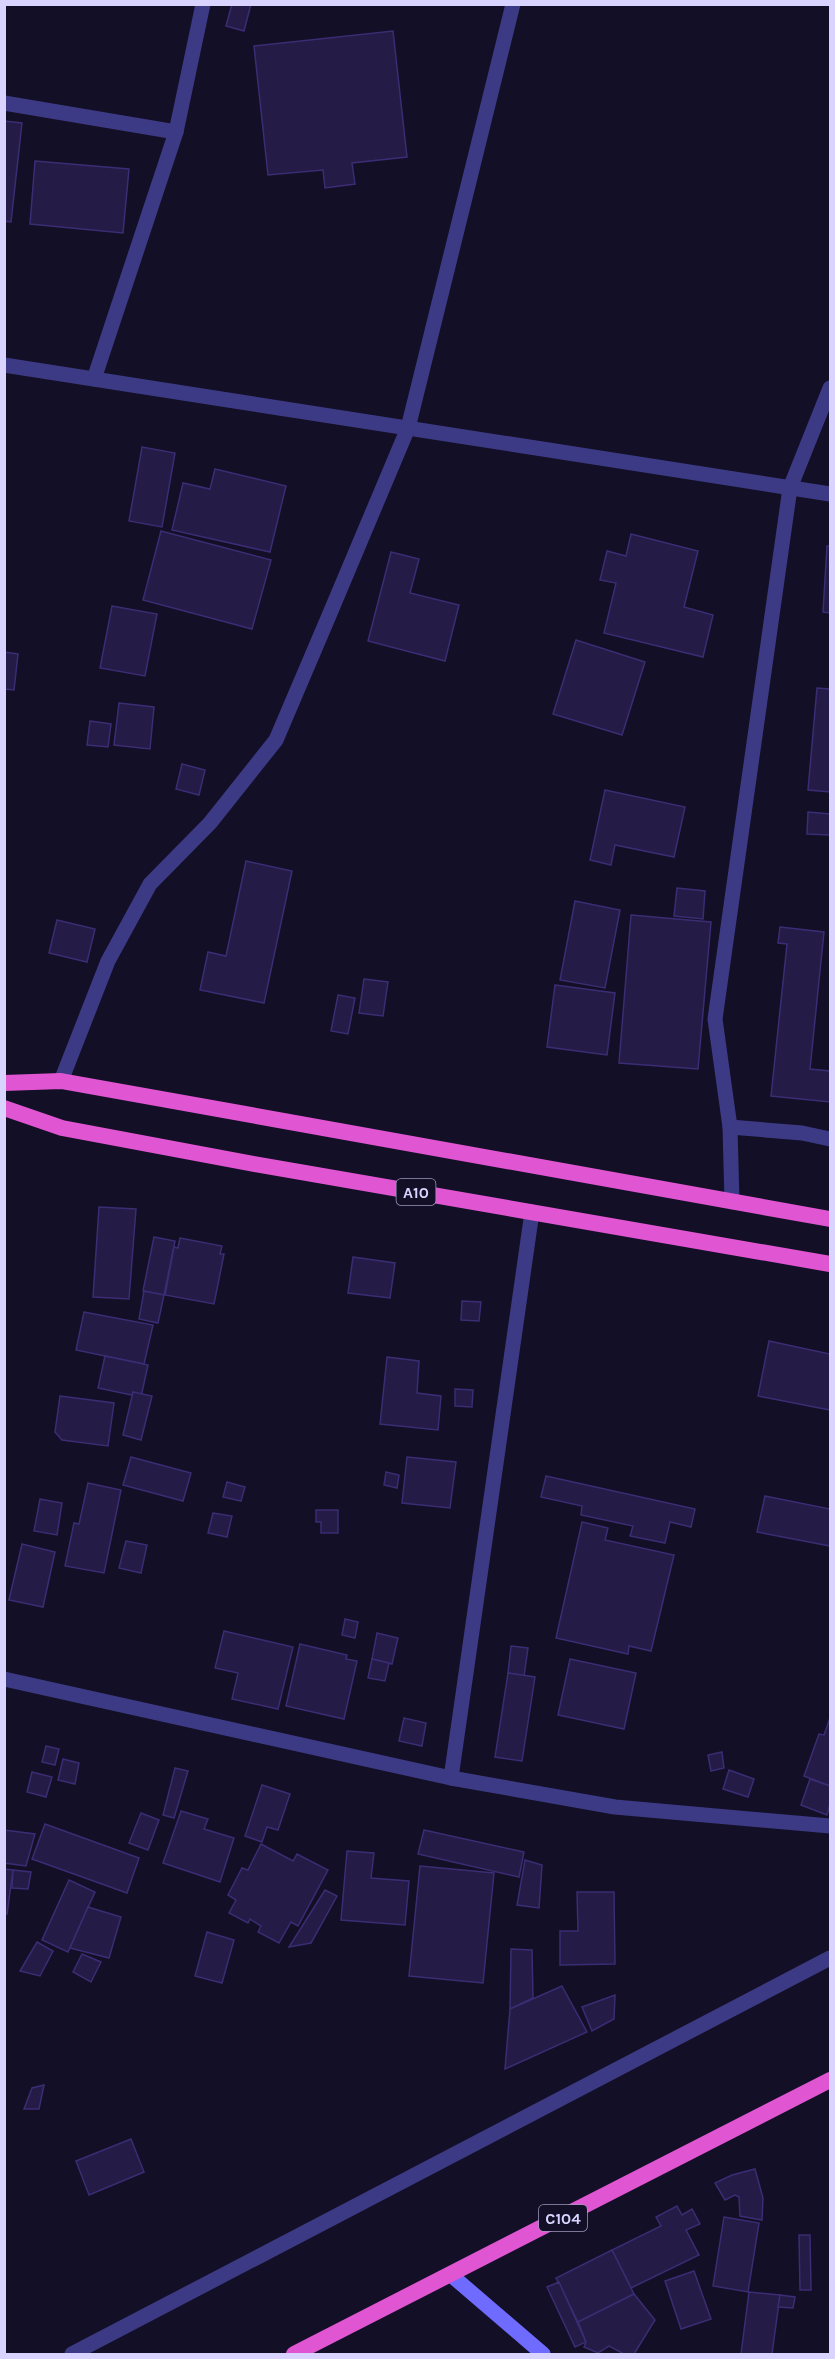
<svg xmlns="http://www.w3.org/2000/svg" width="835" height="2359" viewBox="0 0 835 2359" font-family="Karla,sans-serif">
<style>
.building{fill:#241b47;stroke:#3b2d73;stroke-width:1.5}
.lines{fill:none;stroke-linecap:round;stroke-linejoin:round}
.minor{stroke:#3d3a85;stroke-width:15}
.secondary{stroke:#6f6bff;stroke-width:15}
.trunk{stroke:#e055d1;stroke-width:16}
.labels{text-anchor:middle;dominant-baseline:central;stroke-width:4.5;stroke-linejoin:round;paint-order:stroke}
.shield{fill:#130f26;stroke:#9e99be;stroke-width:1.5}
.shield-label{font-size:16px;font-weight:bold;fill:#d9d4ff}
</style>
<rect width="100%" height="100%" fill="#130f26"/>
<g class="building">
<polygon points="232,4 251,4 244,31 226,26"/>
<polygon points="393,31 407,157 352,163 355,184 325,188 323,170 268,175 254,46"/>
<polygon points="4,121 22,123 11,222 4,221"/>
<polygon points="35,161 129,169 123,233 30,224"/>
<polygon points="142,447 175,453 162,527 129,521"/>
<polygon points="215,469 286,486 270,552 172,530 183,483 210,489"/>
<polygon points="161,531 271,560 252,629 143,600"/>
<polygon points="631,534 698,551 684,607 713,615 703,657 604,633 616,583 600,580 607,551 626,556"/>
<polygon points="827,546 830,546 830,613 823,612"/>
<polygon points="391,552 419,559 410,593 459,605 445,661 368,641"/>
<polygon points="112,606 157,614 145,676 100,668"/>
<polygon points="576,640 645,662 622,735 553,714"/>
<polygon points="4,652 18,654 14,690 4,689"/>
<polygon points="817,688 830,689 830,792 808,790"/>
<polygon points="119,703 154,707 150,749 114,745"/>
<polygon points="90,721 111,724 108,747 87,745"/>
<polygon points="182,764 205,770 199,795 176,789"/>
<polygon points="605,790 685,807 674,857 615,845 611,865 590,860"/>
<polygon points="808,812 830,814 830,835 807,834"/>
<polygon points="246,861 292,871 264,1003 200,990 208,952 226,956"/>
<polygon points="677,888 705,891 703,919 674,916"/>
<polygon points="575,901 620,910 605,988 560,980"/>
<polygon points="631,915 711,922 698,1069 619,1063"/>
<polygon points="57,920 95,929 87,962 49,953"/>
<polygon points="780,927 824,932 810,1069 830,1071 830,1102 771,1096 787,944 778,943"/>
<polygon points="364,979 388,982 383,1016 359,1013"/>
<polygon points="555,985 615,993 607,1055 547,1047"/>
<polygon points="338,995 355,998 348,1034 331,1031"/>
<polygon points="99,1207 136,1209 129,1299 93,1297"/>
<polygon points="154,1237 175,1241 164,1295 143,1291"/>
<polygon points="180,1238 222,1246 220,1254 224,1254 214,1304 165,1295 174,1247 178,1248"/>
<polygon points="353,1257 395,1263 390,1298 348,1293"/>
<polygon points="144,1291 164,1295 158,1323 139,1319"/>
<polygon points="462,1301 481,1302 479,1321 461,1320"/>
<polygon points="84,1312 153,1325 144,1364 76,1350"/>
<polygon points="769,1341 830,1354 830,1410 758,1396"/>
<polygon points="105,1356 148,1365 141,1397 98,1388"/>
<polygon points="387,1357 419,1361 417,1393 441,1396 438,1430 380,1424"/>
<polygon points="455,1389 473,1390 472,1407 455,1406"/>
<polygon points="133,1392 152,1396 141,1440 123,1435"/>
<polygon points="60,1396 114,1403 108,1446 62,1440 55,1432"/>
<polygon points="131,1457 191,1473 183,1501 123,1485"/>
<polygon points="407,1457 456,1462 450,1508 402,1503"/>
<polygon points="386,1472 399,1475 397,1488 384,1485"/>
<polygon points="546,1476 695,1509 691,1527 670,1522 665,1543 630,1536 633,1526 581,1515 582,1506 541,1497"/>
<polygon points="227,1482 245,1487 241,1501 223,1497"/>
<polygon points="88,1483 121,1490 104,1573 65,1566 74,1523 79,1524"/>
<polygon points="765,1496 830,1509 830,1546 757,1532"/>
<polygon points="40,1499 62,1503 57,1535 34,1531"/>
<polygon points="316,1510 338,1510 338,1533 321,1533 321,1522 316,1522"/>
<polygon points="213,1513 232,1516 227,1537 208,1533"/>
<polygon points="582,1522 608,1528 605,1540 674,1555 651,1651 629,1646 628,1654 556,1638"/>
<polygon points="126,1541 147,1545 141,1573 119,1568"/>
<polygon points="22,1544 55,1552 43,1607 9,1600"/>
<polygon points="345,1619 358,1622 355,1638 342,1635"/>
<polygon points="224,1631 293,1647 278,1709 232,1699 238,1673 215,1668"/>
<polygon points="377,1633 398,1638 392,1664 372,1659"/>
<polygon points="300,1644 347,1655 346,1659 357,1661 344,1719 286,1706"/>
<polygon points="511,1646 528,1648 524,1676 508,1673"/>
<polygon points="372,1659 389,1663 385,1681 368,1678"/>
<polygon points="570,1659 636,1673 624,1729 558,1715"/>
<polygon points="508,1673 535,1677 522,1761 495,1757"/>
<polygon points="404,1718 426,1723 422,1746 399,1741"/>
<polygon points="830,1718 830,1786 804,1776 819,1734 824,1735"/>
<polygon points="46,1746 59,1749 55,1765 42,1762"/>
<polygon points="722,1752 724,1768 711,1771 708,1755"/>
<polygon points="63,1759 79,1763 75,1784 58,1780"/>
<polygon points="175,1768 188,1771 174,1818 163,1815"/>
<polygon points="729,1770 754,1779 748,1797 723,1789"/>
<polygon points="32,1772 52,1777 46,1797 27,1792"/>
<polygon points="810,1779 830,1786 830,1804 827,1815 801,1805"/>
<polygon points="262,1785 290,1794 278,1830 267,1827 262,1842 245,1836"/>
<polygon points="181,1811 208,1819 204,1829 234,1838 220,1882 163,1863"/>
<polygon points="141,1813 159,1820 148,1850 129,1843"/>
<polygon points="45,1824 139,1858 127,1893 32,1859"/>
<polygon points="4,1830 35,1834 26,1866 4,1863"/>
<polygon points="424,1830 524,1852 519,1877 418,1854"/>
<polygon points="261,1844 293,1861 297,1854 328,1870 298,1926 291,1922 279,1943 258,1932 261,1926 250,1919 248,1923 229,1913 236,1900 228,1895 242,1868 248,1870"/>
<polygon points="347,1851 374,1853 371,1878 409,1881 405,1925 341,1920"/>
<polygon points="525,1860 542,1865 539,1908 517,1905"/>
<polygon points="420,1866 494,1873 483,1983 409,1976"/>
<polygon points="4,1869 13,1870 7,1914 4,1914"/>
<polygon points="13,1870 31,1872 28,1889 12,1888"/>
<polygon points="69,1880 95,1892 68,1952 42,1940"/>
<polygon points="325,1890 337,1896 311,1943 289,1947"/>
<polygon points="577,1892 614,1892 615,1964 560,1965 560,1931 578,1931"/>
<polygon points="88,1907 121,1917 109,1958 70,1948"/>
<polygon points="207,1932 234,1940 222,1983 195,1976"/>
<polygon points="37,1942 53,1951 40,1976 20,1971"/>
<polygon points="511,1949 532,1950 533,1998 510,2009"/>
<polygon points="82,1954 101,1962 91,1982 73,1972"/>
<polygon points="562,1986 587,2032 505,2069 510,2009"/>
<polygon points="615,1995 614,2019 592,2031 582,2007"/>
<polygon points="44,2085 39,2109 24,2109 32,2088"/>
<polygon points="131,2139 144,2172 89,2195 76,2161"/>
<polygon points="755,2169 763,2198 762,2220 740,2216 739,2197 735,2195 725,2200 715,2183 732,2175"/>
<polygon points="677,2206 682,2215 692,2209 700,2224 686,2230 699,2255 631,2288 612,2250 661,2226 656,2217"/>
<polygon points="724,2217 759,2223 748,2292 713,2286"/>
<polygon points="799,2235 810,2235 811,2290 800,2290"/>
<polygon points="612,2250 634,2294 578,2322 556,2278"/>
<polygon points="694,2271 711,2319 681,2329 665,2281"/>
<polygon points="559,2282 586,2342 575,2347 547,2287"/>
<polygon points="749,2292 780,2295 772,2354 741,2354"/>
<polygon points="634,2294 655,2320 634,2354 624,2354 609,2346 598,2353 584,2347 586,2342 578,2322"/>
<polygon points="780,2295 795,2297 793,2308 778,2307"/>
</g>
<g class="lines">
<g class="minor">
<polyline points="4,103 176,132"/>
<polyline points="4,365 830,494"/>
<polyline points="94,379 176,132 203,4"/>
<polyline points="830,388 790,488 715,1019 730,1127 802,1133 830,1139"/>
<polyline points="61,1081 108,961 150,884 210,823 276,740 328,618 408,428 513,4"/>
<polyline points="730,1127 732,1202"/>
<polyline points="4,1679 451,1778 615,1807 830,1826"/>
<polyline points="451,1778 532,1212"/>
<polyline points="72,2354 830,1958"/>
</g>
<polyline class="secondary" points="451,2275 543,2354"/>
<g class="trunk">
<polyline points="4,1083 61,1081 830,1219"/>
<polyline points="4,1108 62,1128 254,1164 830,1264"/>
<polyline points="294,2354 830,2080"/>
</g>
</g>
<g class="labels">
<g class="shield">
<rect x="396.5" y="1179" width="39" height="26" rx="4.5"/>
<rect x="539" y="2205" width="48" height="26" rx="4.5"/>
</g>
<g class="shield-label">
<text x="416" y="1192">A10</text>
<text x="563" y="2218">C104</text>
</g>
</g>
<rect width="835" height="2359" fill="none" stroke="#d9d4ff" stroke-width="12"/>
</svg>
